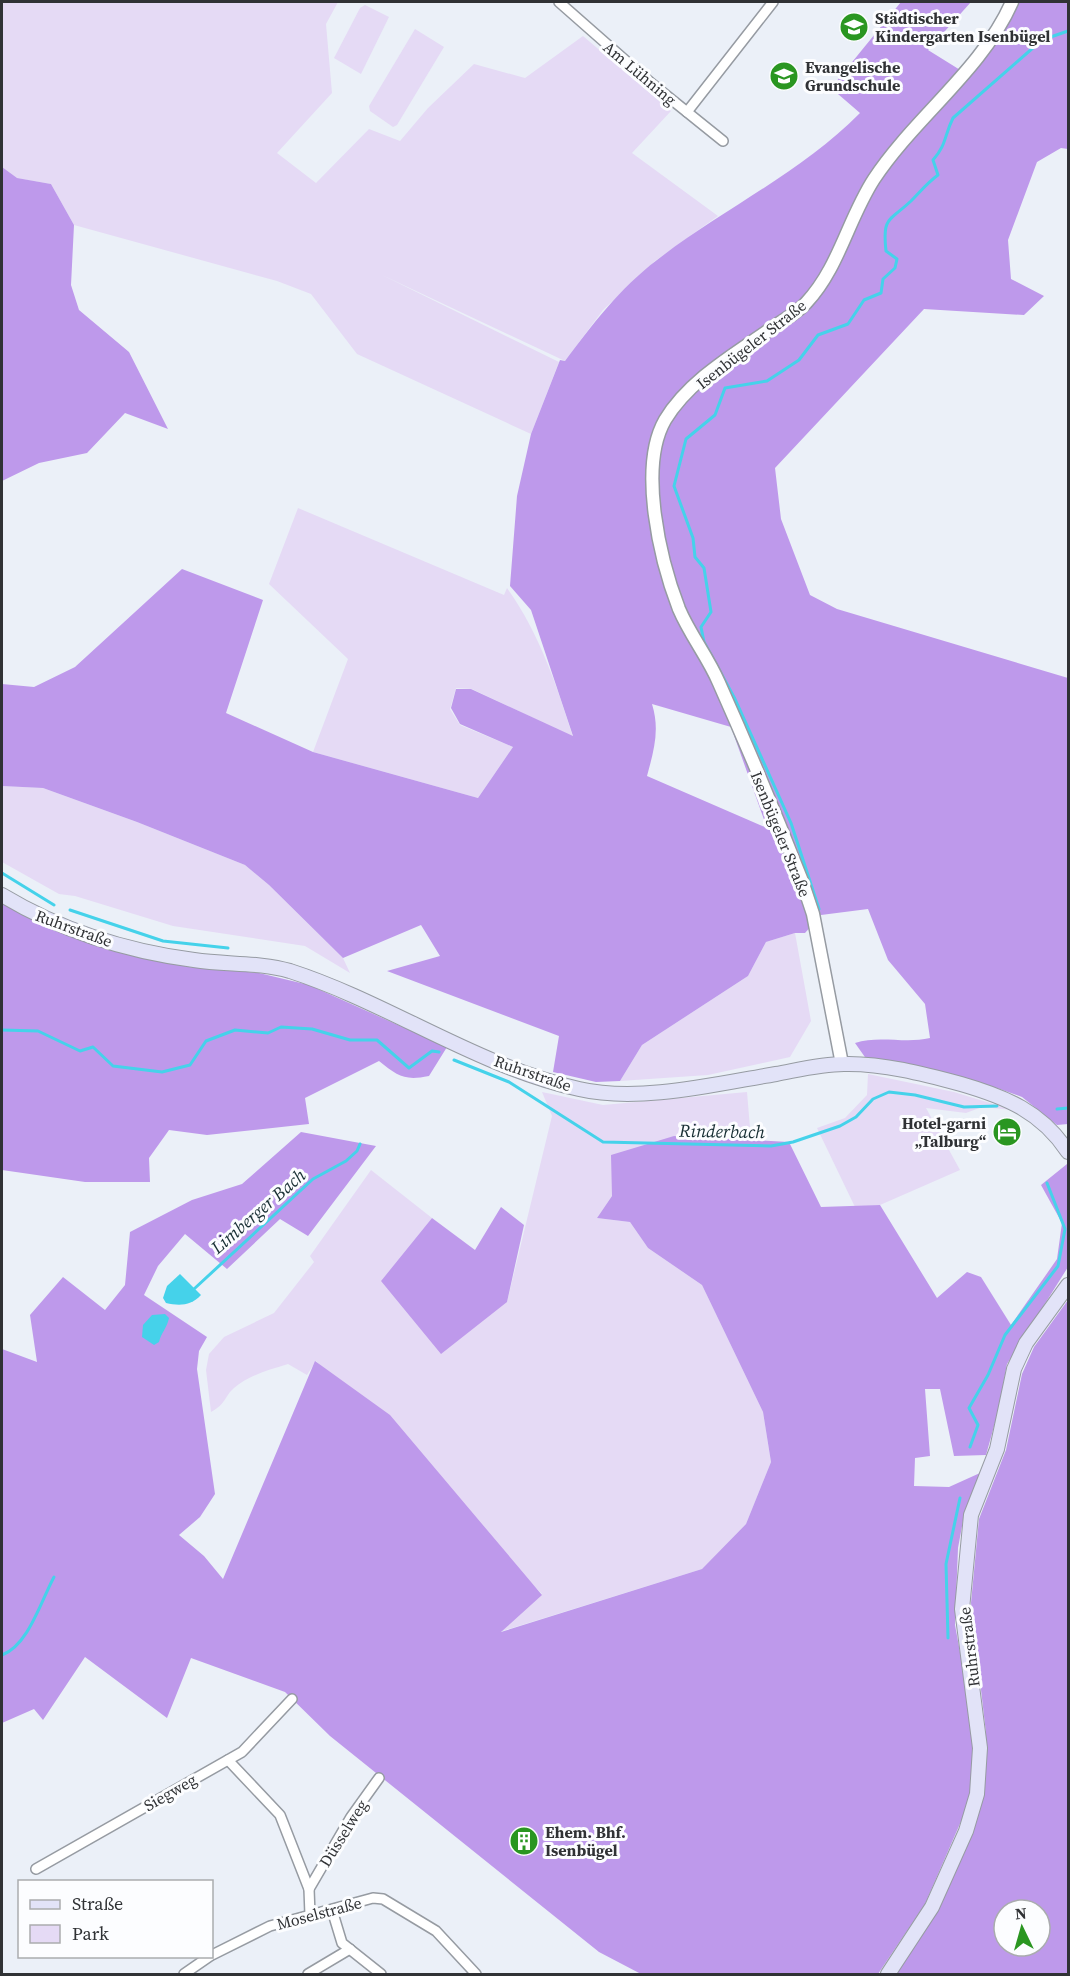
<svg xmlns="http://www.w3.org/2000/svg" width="1070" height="1976" viewBox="0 0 1070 1976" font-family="'Source Serif 4',serif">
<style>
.green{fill:#e5daf5}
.forest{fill:#be99eb;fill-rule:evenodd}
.water{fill:#45d2ea}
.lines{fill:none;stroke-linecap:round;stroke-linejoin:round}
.stream{stroke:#45d2ea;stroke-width:3}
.minor-casing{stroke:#969ba2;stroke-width:12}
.tertiary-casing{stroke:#969ba2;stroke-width:15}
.secondary-casing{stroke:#969ba2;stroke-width:16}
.minor{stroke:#fff;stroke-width:9}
.tertiary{stroke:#fff;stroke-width:12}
.secondary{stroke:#e2e3f8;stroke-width:14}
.labels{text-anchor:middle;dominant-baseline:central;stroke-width:6;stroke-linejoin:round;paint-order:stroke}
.poi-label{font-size:16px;font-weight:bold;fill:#303235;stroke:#fcfdff;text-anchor:start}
.street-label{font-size:16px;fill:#303235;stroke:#fcfdff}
.water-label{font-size:18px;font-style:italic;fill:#182f34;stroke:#fcfdff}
</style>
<rect width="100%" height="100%" fill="#ebf0f8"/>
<g class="green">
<polygon points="2,2 338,2 326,24 332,93 277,153 316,183 369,129 400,141 428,108 474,64 525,78 583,36 671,111 632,153 718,216 655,261 603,310 565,361 382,275 559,362 531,434 357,354 311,294 277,281 74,225 51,184 16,178 2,167"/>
<polygon points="365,5 389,17 361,74 334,58 360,8"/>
<polygon points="415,29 444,47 397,125 393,127 370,111 369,106"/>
<path d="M 298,508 L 504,595 L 507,588 C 540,634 556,684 573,737 L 472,689 L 456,688 L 450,709 L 460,725 L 513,747 L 478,798 L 313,752 L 348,659 L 269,584 Z"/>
<polygon points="2,786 43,788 137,822 245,865 269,885 343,958 350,973 305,946 173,926 75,896 59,894 2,862"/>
<polygon points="795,933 811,1021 790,1057 708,1075 620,1081 642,1045 748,976 766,942"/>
<polygon points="868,1074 954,1092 1013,1110 982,1107 966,1113 926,1108 960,1170 880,1205 855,1207 817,1128 845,1118 867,1095"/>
<path d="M 542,1092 L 603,1105 L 747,1092 L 751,1140 L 674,1136 L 612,1196 L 597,1218 L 630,1222 L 648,1248 L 702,1285 L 763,1412 L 771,1462 L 746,1524 L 702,1569 L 499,1632 L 542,1594 L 316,1361 L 307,1375 L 288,1364 C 269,1370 249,1375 234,1388 C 224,1397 226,1404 211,1412 L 206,1370 L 209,1354 L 224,1337 L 274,1313 L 314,1262 L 310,1256 L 371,1170 L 432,1218 L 381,1281 L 507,1302 L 552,1116 Z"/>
</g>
<g class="forest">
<path d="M 901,2 L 971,2 L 928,50 L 965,73 L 1012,2 L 1068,2 L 1068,149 L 1061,148 L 1037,162 L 1008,240 L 1011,279 L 1044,296 L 1024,315 L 924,309 L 775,468 L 781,519 L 810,595 L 837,609 L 1068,678 L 1068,1124 L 1057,1125 L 1022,1097 L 997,1088 L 867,1060 L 855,1043 C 879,1035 905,1044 930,1038 L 925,1004 L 888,960 L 868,909 L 821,915 L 805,933 L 795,933 L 766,942 L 748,976 L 642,1045 L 620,1081 L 596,1082 L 553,1072 L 559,1036 L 387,971 L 440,956 L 421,925 L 343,958 L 269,885 L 245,865 L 137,822 L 43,788 L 2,786 L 2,684 L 34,687 L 75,667 L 182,569 L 263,600 L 226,713 L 313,752 L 478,798 L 513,747 L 460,724 L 451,708 L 456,689 L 471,689 L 573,736 L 531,610 L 510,586 L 517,496 L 531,434 L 560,360 L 565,361 C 592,325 620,288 657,260 C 723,209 802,172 860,113 L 831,88 ZM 652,704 L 731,727 L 767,828 L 647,776 C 654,750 660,730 652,704 Z"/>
<polygon points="2,167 17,178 51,184 74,225 71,285 79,310 129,352 168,429 125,413 87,453 39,463 2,481"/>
<path d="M 2,901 L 44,927 L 105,948 L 189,967 L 259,973 L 309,985 L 447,1047 L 429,1076 C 404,1081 398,1076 379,1061 L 305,1098 L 309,1124 L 207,1135 L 169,1130 L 149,1158 L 150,1182 L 85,1182 L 2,1170 Z"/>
<polygon points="301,1132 376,1146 308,1236 280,1219 227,1269 185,1234 158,1266 144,1295 207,1337 199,1351 197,1369 215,1494 200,1517 179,1535 204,1556 223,1579 315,1361 390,1415 542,1595 501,1632 702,1569 746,1524 771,1462 763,1412 702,1285 648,1248 630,1222 597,1218 612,1196 611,1155 674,1136 789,1142 821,1207 880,1205 937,1298 967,1272 981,1277 1011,1325 1057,1259 1062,1223 1041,1185 1067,1164 1068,1267 1007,1364 998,1412 986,1455 954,1456 940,1389 925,1389 930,1456 915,1458 914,1486 949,1487 980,1473 965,1510 958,1548 955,1625 969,1701 974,1750 969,1803 925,1904 878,1974 641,1974 599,1952 330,1736 285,1692 191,1658 167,1718 85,1657 43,1720 34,1709 2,1723 2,1349 37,1362 30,1315 63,1277 105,1310 125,1285 130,1232 192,1200 242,1184"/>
<polygon points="501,1207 524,1225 507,1302 441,1354 381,1281 432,1218 475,1250"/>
<path d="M 1068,1300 L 1068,1974 L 895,1974 L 935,1912 L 976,1822 L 985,1787 L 986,1733 L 971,1603 L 979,1519 L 1006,1450 L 1022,1374 L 1034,1347 ZM 1004,1910 L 1040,1910 L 1040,1946 L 1004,1946 Z"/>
</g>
<g class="water">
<path d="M 180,1274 L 201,1295 C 191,1306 179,1306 166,1303 L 163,1298 L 167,1286 Z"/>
<path d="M 165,1314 L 169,1318 C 167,1328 161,1333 159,1342 L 154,1345 L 142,1337 L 143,1325 L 152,1315 Z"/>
</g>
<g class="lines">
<g class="stream">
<polyline points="2,873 54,905"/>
<path d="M 819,909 L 791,823 L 735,699 L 704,642 L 701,627 L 711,612 L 704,568 L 695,557 L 693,538 L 674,486 L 686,439 L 715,415 L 725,388 L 767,381 L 799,360 L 818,335 L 848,324 L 864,300 L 881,293 L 883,279 L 895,268 L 897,259 L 886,251 C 882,216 890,221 911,201 C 920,192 927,183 938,175 L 933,160 C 947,144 944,136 953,118 L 1042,40 L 1068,31"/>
<polyline points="70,910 163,941 228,948"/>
<polyline points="2,1030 38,1031 80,1051 93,1047 113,1066 162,1072 190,1065 206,1041 235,1030 268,1033 281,1027 312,1029 350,1040 377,1040 409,1068 432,1051 439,1052"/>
<polyline points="454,1060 509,1082 603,1142 771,1146 793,1142 840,1126 856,1117 873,1099 889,1092 915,1095 964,1107 997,1106"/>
<polyline points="1057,1109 1068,1108"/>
<polyline points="194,1289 313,1179 346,1161 357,1151 360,1144"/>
<polyline points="970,1447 978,1425 969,1408 988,1375 1005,1335 1058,1266 1065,1229 1047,1183"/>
<polyline points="948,1638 946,1564 960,1498"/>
<path d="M 2,1655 C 28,1646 41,1601 54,1577"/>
</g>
<g class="minor-casing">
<g id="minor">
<polyline points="559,2 651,83 723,141"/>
<polyline points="687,112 773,2"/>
<polyline points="228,1760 280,1815 309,1889 310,1915"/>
<polyline points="36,1869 242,1752 292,1699"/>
<polyline points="309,1889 351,1817 379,1778"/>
<polyline points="332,1910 342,1943 381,1974"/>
<polyline points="212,1955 270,1926 373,1898 383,1899 436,1931 476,1974"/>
<polyline points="184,1974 210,1956"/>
<polyline points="308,1974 350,1949"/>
</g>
</g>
<g class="tertiary-casing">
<path id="tertiary" d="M 842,1064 L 813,914 L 802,881 C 776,815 748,748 719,683 C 708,657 690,635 679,609 C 660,560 638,467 665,420 C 689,380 735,354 772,328 C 783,320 797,313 806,303 C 839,268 848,219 874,179 C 915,117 982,70 1012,2"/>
</g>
<g class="secondary-casing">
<g id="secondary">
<path d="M 2,895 C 60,930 126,951 194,960 C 226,965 259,962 290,971 C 389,1003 476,1066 579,1089 C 639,1103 716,1084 776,1074 C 798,1070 821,1064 844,1064 C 882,1063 924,1074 961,1084 C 1006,1097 1042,1112 1068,1152"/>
<polyline points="888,1974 932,1907 966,1831 977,1794 980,1748 962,1609 971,1515 997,1449 1014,1369 1026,1343 1068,1285"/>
</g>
</g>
<use href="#minor" class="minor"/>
<use href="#tertiary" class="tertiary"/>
<use href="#secondary" class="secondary"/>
</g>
<defs>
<g id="school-disc" transform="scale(1.5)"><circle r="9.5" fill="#2a9621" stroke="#fcfdff"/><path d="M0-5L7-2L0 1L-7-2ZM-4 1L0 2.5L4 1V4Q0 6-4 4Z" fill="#fff"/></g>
<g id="hotel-disc" transform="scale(1.5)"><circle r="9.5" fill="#2a9621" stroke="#fcfdff"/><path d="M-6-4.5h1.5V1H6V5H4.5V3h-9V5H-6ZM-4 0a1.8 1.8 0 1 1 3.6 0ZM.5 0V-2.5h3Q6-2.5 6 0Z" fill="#fff"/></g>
<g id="building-disc" transform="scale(1.5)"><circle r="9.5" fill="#2a9621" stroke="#fcfdff"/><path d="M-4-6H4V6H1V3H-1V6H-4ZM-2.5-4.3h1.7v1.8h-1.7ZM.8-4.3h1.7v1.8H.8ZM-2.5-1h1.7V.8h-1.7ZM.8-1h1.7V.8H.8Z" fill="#fff"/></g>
</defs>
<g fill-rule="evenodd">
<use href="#school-disc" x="854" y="27"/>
<use href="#school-disc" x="784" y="76"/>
<use href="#hotel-disc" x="1007" y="1132"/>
<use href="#building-disc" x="524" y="1841"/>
</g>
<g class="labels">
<g class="poi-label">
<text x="875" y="18">Städtischer<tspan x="875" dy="18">Kindergarten Isenbügel</tspan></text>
<text x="805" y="67">Evangelische<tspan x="805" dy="18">Grundschule</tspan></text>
<text x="986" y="1123" text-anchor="end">Hotel-garni<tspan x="986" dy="18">„Talburg“</tspan></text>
<text x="545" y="1832">Ehem. Bhf.<tspan x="545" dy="18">Isenbügel</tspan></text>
</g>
<g class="street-label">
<text transform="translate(640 73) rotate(40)">Am Lühning</text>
<text transform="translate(751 344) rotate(-38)">Isenbügeler Straße</text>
<text transform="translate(781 834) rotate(68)">Isenbügeler Straße</text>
<text transform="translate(74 928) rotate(20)">Ruhrstraße</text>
<text transform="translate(533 1073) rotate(19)">Ruhrstraße</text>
<text transform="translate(969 1647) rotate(-97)">Ruhrstraße</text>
<text transform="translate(170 1792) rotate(-30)">Siegweg</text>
<text transform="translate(343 1833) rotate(-58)">Düsselweg</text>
<text transform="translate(319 1913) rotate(-15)">Moselstraße</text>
</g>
<g class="water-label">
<text transform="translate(722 1131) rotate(1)">Rinderbach</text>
<text transform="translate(258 1211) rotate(-41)">Limberger Bach</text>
</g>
</g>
<rect width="1070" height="1976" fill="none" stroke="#303235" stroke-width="6"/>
<rect x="18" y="1880" width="195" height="78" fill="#fcfdff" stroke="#aaacae" stroke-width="1.5"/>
<rect x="30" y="1900" width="30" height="9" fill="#e2e3f8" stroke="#aaacae" stroke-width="1.5"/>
<text x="72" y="1910" font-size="18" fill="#303235">Straße</text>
<rect x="30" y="1925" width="30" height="18" fill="#e5daf5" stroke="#aaacae" stroke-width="1.5"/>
<text x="72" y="1940" font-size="18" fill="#303235">Park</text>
<g transform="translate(1022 1928) rotate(355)"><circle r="28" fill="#fcfdff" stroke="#aaacae" stroke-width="1.5"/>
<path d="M0-4.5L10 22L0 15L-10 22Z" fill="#2a9621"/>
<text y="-9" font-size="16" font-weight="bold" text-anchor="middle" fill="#303235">N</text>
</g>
</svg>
